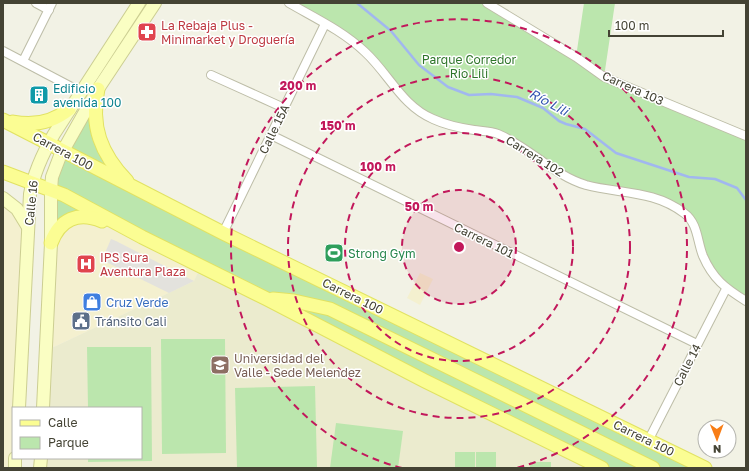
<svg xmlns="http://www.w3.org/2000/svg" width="749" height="471" viewBox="0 0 749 471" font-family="'Golos Text',sans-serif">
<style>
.commercial{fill:#f4f0cf}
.education{fill:#ebebce}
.green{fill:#bbe6ad}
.parking{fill:#e3e2dd}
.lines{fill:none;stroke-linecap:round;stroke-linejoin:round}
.stream{stroke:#a1b7ef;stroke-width:2.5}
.street-casing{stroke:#bdbda7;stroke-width:10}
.secondary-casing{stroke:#ccce92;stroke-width:14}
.primary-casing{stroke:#e1e263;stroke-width:15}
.street{stroke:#fff;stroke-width:8}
.secondary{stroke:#fafec3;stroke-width:12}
.primary{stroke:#fbfd93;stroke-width:13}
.ring{fill:none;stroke:#c2185b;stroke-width:2;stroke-dasharray:7 5}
.labels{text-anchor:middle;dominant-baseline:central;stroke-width:3;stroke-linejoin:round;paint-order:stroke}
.health-label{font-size:12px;fill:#be3a42;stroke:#fff;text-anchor:start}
.park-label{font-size:12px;fill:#2e7529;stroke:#fff}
.culture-label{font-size:12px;fill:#0d838f;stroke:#fff;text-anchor:start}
.street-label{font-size:12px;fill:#444334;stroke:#fff}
.leisure-label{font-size:12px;fill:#27864d;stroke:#fff;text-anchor:start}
.shop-label{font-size:12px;fill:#366cbe;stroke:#fff;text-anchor:start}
.service-label{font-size:12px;fill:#4e5e75;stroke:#fff;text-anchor:start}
.education-label{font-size:12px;fill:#785e54;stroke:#fff;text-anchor:start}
.water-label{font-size:13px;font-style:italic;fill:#2f52af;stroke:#fff}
.centre{fill:#c2185b;stroke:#fff;stroke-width:2}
.ring-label{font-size:12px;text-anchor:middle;font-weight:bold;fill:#c2185b;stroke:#fff;stroke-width:3;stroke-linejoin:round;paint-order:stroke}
</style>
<rect width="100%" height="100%" fill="#f2f2e5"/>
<g class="commercial">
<polygon points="3,198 23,217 19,408 13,408 13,458 15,468 3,468"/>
<polygon points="89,217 201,266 194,281 56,346 46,350 55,232"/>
<polygon points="420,273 433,279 420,305 407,298"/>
</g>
<polygon class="education" points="201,266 602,468 40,468 41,458 141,458 141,408 43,408 46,350 56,346 194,281"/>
<g class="green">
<polygon points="289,3 487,3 576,57 584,3 615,3 604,77 746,136 746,301 714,276 694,225 669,203 586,185 514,141 454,127 417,110 366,53"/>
<polygon points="98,89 97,128 135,189 705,468 602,468 267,299 89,217 55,232 51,190"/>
<polygon points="161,339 225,339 226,453 162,454"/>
<polygon points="87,347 151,347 152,461 88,462 88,458 141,458 141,408 88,408"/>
<polygon points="315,386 317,468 237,468 235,388"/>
<polygon points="336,423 403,431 398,468 330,468"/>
<rect x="455" y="452" width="20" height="16"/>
<rect x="476" y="452" width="20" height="16"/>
<rect x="530" y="462" width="21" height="6"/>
</g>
<polygon class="parking" points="111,239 116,241 194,281 169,293 102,260"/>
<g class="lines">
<polyline class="stream" points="357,3 391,31 419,65 448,87 469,95 491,94 517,97 543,108 559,121 566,124 585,129 616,153 689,177 715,179 737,188 746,200"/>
<g class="street-casing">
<g id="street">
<polyline points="36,3 49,10"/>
<path d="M 289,3 C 315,18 343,31 365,52 C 389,74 402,106 433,119 C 446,125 460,128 474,130 C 481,131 491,131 498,134 C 529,147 553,175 586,185 C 620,194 654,190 684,213 C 698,223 697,241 703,256 C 713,279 725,288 746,301"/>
<polyline points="487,3 576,57 604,77 746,136"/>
<polyline points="3,51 81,92"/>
<polyline points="23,61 52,3"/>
<polyline points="211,75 284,108"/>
<polyline points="271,135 697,344"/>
<polyline points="223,233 325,24"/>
<polyline points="648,441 726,289"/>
</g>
</g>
<g class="secondary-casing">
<g id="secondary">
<polyline points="3,198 17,209 28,227"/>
<path d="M 19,408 L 30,194 C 34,172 43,153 54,134 L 139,3"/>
<polyline points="43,408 51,243 51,190 52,177 60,156 98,89 155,3"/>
<polyline points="15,468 15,458"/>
<polyline points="40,468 41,458"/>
</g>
</g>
<g class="primary-casing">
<g id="primary">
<path d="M 98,89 C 90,126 101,154 127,181"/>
<polyline points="3,120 223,233 705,468"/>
<path d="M 13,122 C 33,126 53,122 69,109"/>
<polyline points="3,172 64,195 142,237 267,299 425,381 602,468"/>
<path d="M 51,243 C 60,219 78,211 102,221"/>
<polyline points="273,299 294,301 330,309 653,468"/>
</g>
</g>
<use href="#street" class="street"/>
<use href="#secondary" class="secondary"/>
<use href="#primary" class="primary"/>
</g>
<circle cx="459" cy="247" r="57" fill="#c2185b" fill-opacity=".12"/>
<g class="ring">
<circle cx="459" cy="247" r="57"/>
<circle cx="459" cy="247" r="114"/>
<circle cx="459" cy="247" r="171"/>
<path d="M402 468A228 228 0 1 1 516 468"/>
</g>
<defs>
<g id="pharmacy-square" transform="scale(1)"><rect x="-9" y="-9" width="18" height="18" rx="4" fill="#e0444e" stroke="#fff"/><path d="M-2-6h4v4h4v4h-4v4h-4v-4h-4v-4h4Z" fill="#fff"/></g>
<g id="building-square" transform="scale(1)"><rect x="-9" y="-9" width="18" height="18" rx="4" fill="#0f9aa8" stroke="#fff"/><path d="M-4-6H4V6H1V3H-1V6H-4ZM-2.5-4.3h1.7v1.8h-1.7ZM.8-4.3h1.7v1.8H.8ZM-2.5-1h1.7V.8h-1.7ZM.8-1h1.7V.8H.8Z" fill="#fff"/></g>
<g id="stadium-square" transform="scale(1)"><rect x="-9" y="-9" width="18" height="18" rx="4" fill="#2e9e5b" stroke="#fff"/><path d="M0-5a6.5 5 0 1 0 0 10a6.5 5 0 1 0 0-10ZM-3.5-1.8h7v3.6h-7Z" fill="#fff"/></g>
<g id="hospital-square" transform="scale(1)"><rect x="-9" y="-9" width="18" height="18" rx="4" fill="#e0444e" stroke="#fff"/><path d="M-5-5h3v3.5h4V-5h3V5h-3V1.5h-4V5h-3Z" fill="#fff"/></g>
<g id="shop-square" transform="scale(1)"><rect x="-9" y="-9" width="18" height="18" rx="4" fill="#3f7fe0" stroke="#fff"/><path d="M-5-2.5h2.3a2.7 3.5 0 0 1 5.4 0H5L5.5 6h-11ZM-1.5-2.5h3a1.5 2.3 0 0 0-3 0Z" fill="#fff"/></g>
<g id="civic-square" transform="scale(1)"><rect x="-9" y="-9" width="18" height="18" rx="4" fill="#5c6f8a" stroke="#fff"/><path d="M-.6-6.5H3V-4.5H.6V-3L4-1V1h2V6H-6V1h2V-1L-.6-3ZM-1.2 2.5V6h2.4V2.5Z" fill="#fff"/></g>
<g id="university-square" transform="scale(1)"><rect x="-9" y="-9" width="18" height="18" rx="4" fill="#8d6e63" stroke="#fff"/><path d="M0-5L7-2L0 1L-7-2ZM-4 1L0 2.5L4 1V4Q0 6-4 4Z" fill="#fff"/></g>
</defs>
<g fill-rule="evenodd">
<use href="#pharmacy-square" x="147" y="32"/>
<use href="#building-square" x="39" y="95"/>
<use href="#stadium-square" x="334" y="253"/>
<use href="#hospital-square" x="86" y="264"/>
<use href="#shop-square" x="92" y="302"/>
<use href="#civic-square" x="81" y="321"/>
<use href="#university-square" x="220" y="365"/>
</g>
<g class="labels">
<g class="health-label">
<text x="161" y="25">La Rebaja Plus -<tspan x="161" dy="14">Minimarket y Droguería</tspan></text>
<text x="100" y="257">IPS Sura<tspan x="100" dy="14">Aventura Plaza</tspan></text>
</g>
<g class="park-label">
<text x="469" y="59">Parque Corredor<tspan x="469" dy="14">Rio Lili</tspan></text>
</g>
<g class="culture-label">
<text x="53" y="88">Edificio<tspan x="53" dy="14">avenida 100</tspan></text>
</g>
<g class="street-label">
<text transform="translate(633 88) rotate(24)">Carrera 103</text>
<text transform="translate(274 129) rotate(-64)">Calle 15A</text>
<text transform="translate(63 151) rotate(28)">Carrera 100</text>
<text transform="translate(535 156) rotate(32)">Carrera 102</text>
<text transform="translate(31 203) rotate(-84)">Calle 16</text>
<text transform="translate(484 240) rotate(26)">Carrera 101</text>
<text transform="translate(353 296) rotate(26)">Carrera 100</text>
<text transform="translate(687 365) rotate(-63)">Calle 14</text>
<text transform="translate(644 438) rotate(26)">Carrera 100</text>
</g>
<g class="leisure-label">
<text x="348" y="253">Strong Gym</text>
</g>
<g class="shop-label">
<text x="106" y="302">Cruz Verde</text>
</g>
<g class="service-label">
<text x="95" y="321">Tránsito Cali</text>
</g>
<g class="education-label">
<text x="234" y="358">Universidad del<tspan x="234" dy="14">Valle - Sede Melendez</tspan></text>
</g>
<g class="water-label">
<text transform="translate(549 102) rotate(28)">Río Lili</text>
</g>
</g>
<circle cx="459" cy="247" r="6" class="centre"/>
<g class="ring-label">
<text x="298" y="90">200 m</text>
<text x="338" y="130">150 m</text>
<text x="378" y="171">100 m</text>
<text x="419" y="211">50 m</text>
</g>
<rect width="749" height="471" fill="none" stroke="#444334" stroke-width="8"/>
<rect x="12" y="407" width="130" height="52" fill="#ffffff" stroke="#b4b4ae"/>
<rect x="20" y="420" width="20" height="6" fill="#fbfd93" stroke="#b4b4ae"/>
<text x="48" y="427" font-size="12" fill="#444334">Calle</text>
<rect x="20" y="437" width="20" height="12" fill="#bbe6ad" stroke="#b4b4ae"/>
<text x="48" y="447" font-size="12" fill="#444334">Parque</text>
<g transform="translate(717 439) rotate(179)"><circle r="19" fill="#ffffff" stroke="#b4b4ae"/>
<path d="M0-3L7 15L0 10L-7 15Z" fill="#f87d16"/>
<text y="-6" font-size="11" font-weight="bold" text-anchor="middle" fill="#444334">N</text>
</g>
<path d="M609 30v6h114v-6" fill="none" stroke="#444334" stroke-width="2"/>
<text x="615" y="30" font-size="12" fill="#444334" stroke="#ffffff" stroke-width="3" paint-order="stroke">100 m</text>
</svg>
